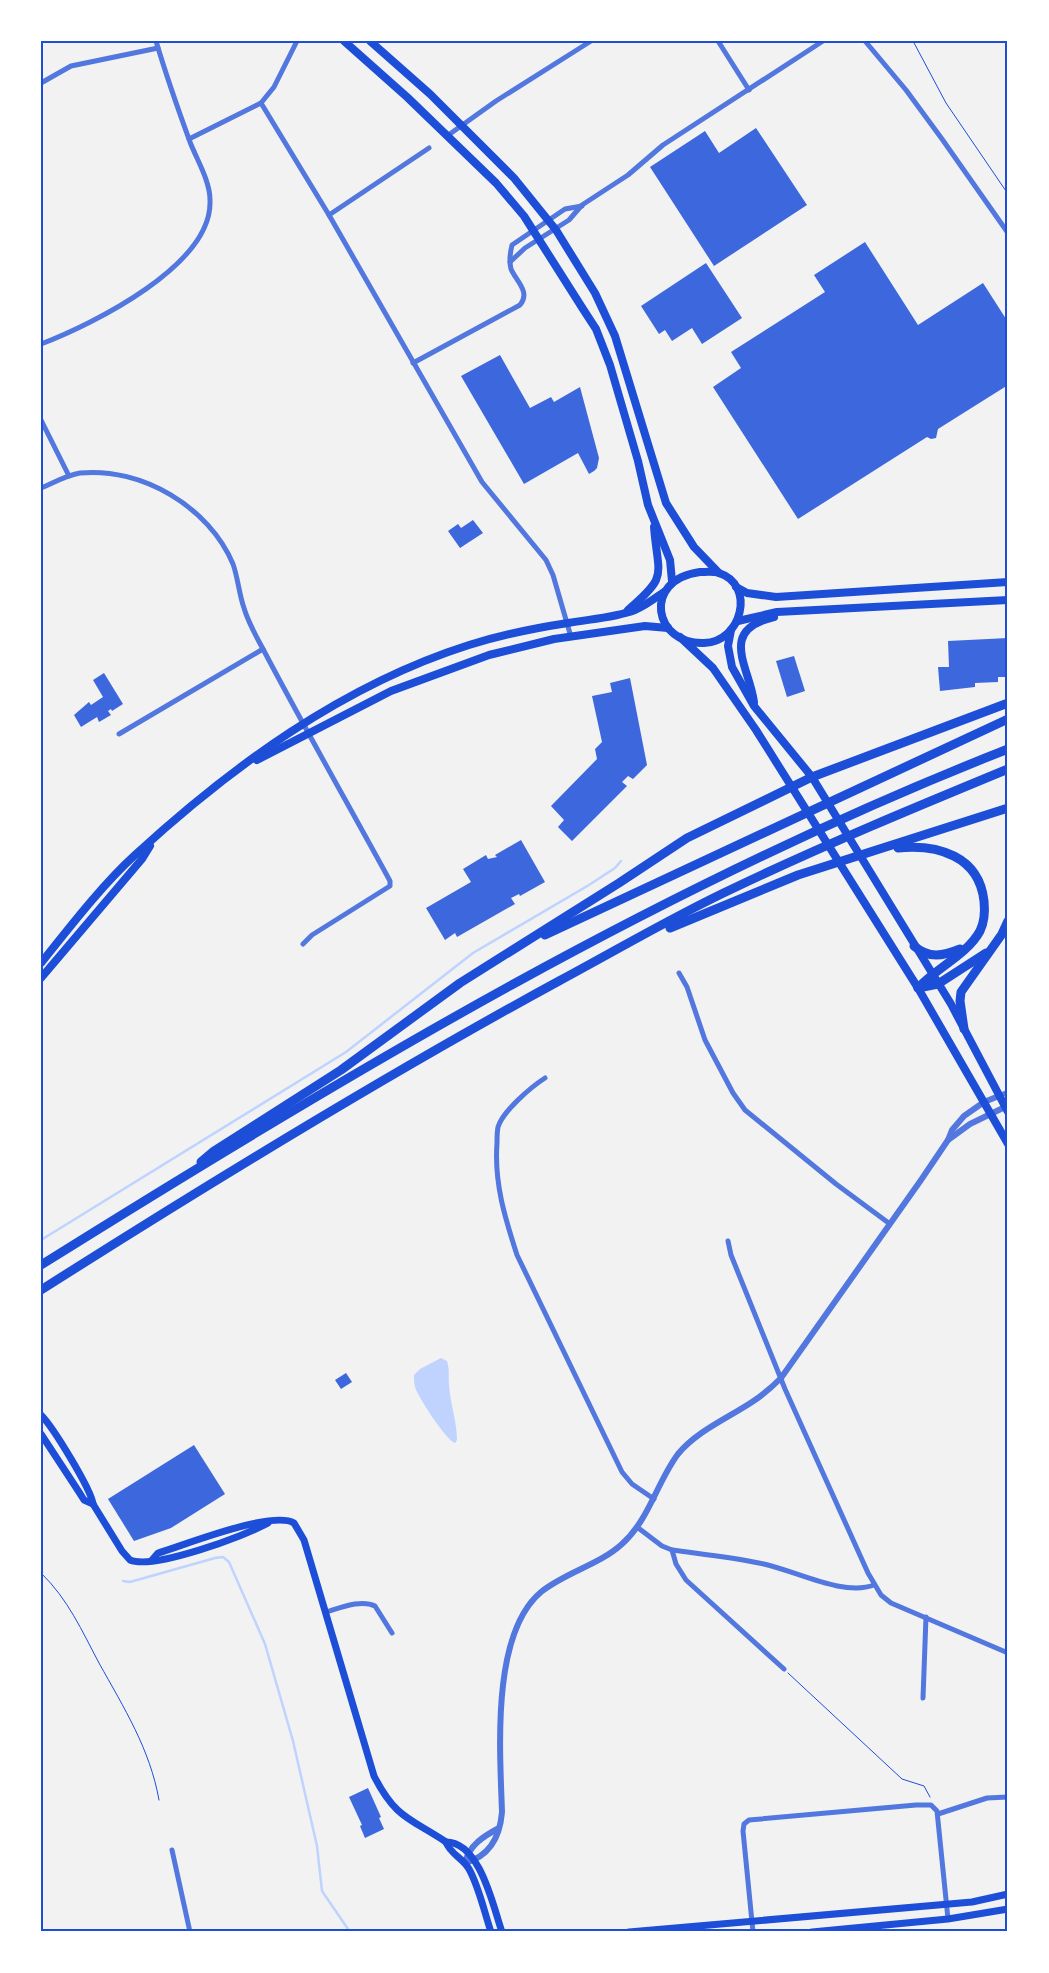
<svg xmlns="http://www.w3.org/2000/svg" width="1049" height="1973" viewBox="0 0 1049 1973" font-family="Inter,sans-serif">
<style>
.water{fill:#bfd3fe}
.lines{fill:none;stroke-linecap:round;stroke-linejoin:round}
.stream{stroke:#bfd3fe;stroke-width:2.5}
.building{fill:#3d67dc}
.path{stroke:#1d4ed8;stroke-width:1}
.minor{stroke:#5277de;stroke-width:5}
.tertiary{stroke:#5277de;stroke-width:6}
.secondary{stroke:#1d4ed8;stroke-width:7}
.primary{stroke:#1d4ed8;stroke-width:8}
.motorway{stroke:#1d4ed8;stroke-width:9}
.neatline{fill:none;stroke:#1d4ed8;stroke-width:2}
</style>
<rect width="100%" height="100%" fill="#f2f2f2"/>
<path class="water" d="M 441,1358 L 447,1361 C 450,1372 448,1375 449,1385 C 450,1403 457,1421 457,1440 L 455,1443 C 446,1440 418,1397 415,1387 C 414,1383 414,1379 414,1375 L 420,1369 Z"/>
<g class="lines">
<g class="stream">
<polyline points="41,1240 346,1052 473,953 589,885 615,868 621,861"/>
<polyline points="123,1581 130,1582 215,1558 223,1557 229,1562 265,1644 293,1741 317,1846 322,1891 350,1932"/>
</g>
</g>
<g class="building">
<polygon points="756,128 807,205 714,266 650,167 705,131 719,153"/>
<polygon points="865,242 918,325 983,283 1008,322 1008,385 938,429 936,438 931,439 927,437 798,519 713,387 741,368 731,352 825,292 814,275"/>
<polygon points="706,263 742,318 702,344 692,328 672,341 665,330 659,334 641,306"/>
<polygon points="500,355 530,408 551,397 554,402 580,387 599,458 597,468 594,471 589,474 578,453 524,484 461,376"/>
<polygon points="473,520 483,533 460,548 448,531 458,524 461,528"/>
<polygon points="1008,638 1008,677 998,677 998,682 975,683 975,687 940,691 938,667 949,667 948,641"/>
<polygon points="794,656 805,691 787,697 776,661"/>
<polygon points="104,673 123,704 112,711 111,709 108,711 111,715 99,722 97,717 81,727 74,715 89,702 91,705 103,697 93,680"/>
<polygon points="630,678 647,765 633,779 628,776 622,782 627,786 572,841 558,827 564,820 551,806 597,759 595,749 602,742 592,696 612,692 610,683"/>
<polygon points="521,840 545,882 520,896 519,894 511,898 515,904 457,937 455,933 445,940 426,908 471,882 463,869 486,855 488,859 497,857 495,855"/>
<polygon points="346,1373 352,1382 341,1389 335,1380"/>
<polygon points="194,1445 225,1494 171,1528 134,1541 108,1499"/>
<polygon points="368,1788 381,1817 379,1818 384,1829 365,1838 360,1826 362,1825 349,1797"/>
</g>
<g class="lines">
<g class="path">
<polyline points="913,41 946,103 1008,194"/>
<path d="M 41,1573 C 68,1599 82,1631 99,1663 C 124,1708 150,1749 159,1800"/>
<polyline points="788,1673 902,1779 924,1786 930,1797"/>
</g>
<g class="minor">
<polyline points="718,41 749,90"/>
<polyline points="865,41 906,90 942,139 1008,233"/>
<polyline points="41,83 71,66 158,48"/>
<polyline points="261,103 329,215 482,482 546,560 553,575 571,637"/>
<polyline points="447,136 496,101 591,41"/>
<polyline points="189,139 261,103 274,87 297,41"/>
<polyline points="329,215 429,148"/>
<polyline points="510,262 525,248 569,220 582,205 628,175 663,145 823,41"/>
<path d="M 41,344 C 93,324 213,265 210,200 C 210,181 197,160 190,142 C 178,109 166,75 156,41"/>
<path d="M 413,363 L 520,305 C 531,292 516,281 511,269 C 509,261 510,253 512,245 L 565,209 L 582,206"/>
<polyline points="41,420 69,476"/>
<path d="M 41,488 C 53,483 67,475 80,473 C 142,467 209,507 233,564 C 238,578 239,594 244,608 C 248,622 256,636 263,649 C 304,727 348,804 390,881 L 390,886 L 312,935 L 303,944"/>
<polyline points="119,734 263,649"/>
<polyline points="679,973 687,987 705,1040 733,1093 745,1110 836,1184 890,1224"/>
<path d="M 545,1078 C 531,1087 503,1111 498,1127 C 497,1132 497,1138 497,1143 C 494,1183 505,1218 517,1255 L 622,1472 L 632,1484 L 654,1499"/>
<polyline points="999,1096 1008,1092"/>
<polyline points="728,1241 731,1255 785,1389 868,1573 881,1595 891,1603 1008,1653"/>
<path d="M 637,1527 L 662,1546 L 672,1550 C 701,1554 731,1557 759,1563 C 793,1569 842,1597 874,1585"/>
<polyline points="672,1550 676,1564 686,1580 784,1669"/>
<path d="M 326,1612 C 340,1608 361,1599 375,1606 L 392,1633"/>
<polyline points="923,1698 926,1617"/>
<polyline points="938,1814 987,1798 1008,1797"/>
<polyline points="172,1850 190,1932"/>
<polyline points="753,1932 743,1831 744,1824 749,1820 916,1805 931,1805 937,1811 948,1919"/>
</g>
<g class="tertiary">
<polyline points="948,1140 970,1124 1005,1107"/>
<path d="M 499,1828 C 484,1836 469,1845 465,1863 C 490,1856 500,1837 502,1812 C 500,1751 491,1634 541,1592 C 566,1572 599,1565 622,1544 C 649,1520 657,1482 678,1454 C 697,1431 728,1418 752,1402 C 763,1395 772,1387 781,1378 L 921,1180 L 948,1140 L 952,1130 L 964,1116 L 984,1102 L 999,1096"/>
</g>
<g class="secondary">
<path d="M 41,1415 C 53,1427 91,1489 93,1504 L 122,1551 L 130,1560 C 153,1570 245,1536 268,1523"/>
<polyline points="41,1434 79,1492 84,1500 93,1504"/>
<path d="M 152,1560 L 158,1553 C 185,1545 272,1510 294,1523 L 304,1540 L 374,1776 C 396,1819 410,1818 446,1842 C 450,1854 463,1858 469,1869 C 479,1887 484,1911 491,1932"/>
<path d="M 446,1842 C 480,1842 493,1906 502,1932"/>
<polyline points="629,1932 972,1902 1008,1894"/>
<polyline points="812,1932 948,1919 1008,1909"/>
</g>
<g class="primary">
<polyline points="344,41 407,97 496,183 524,216 583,309 596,329 610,365 638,461 648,505 670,560 672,581"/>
<polyline points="370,41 430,94 514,178 556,230 595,293 615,336 666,503 694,547 719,573"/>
<path d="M 700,572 C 706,572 714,571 719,573 C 756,585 742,642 704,643 C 654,645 641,580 700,572 Z"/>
<polyline points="736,587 747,593 776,597 1008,582"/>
<path d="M 628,610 C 669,575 658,577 654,527"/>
<polyline points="738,621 777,612 1008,600"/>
<polyline points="731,630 728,646 732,667 754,706 812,777 951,1004 1008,1112"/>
<polyline points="680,637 713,668 756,730 918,988 1008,1144"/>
<path d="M 754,702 C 749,666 718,630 774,617"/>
<polyline points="257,760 391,691 489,655 554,639 645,626 668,628"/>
<path d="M 41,963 C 69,928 102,885 135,855 C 232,766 343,685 469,645 C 501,635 535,628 568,623 C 590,619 614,618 635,610 C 645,606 654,599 664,592"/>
<polyline points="41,978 142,859 150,846"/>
</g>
<g class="motorway">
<path d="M 898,848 C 938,844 979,856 984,901 C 985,911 984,923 980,931 C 967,955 936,968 918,988"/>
<polyline points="670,928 798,875 1008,808"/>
<polyline points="545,935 1008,719"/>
<path d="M 914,946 C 929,959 943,956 960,949"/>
<polyline points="918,988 938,984 986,953"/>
<polyline points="964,1029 960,1001 961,992 1002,934 1008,921"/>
<polyline points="201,1162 214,1151 341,1070 460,983 619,883 687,838 812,777 1008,703"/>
<path d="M 41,1265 C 351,1071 666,883 1008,749"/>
<path d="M 41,1290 C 211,1182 382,1077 559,981 C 617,950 674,916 734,888 C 824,845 916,807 1008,769"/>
</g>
</g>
<rect width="1049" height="1973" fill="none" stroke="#ffffff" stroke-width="85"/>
<rect x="42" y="42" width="964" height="1888" class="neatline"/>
</svg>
